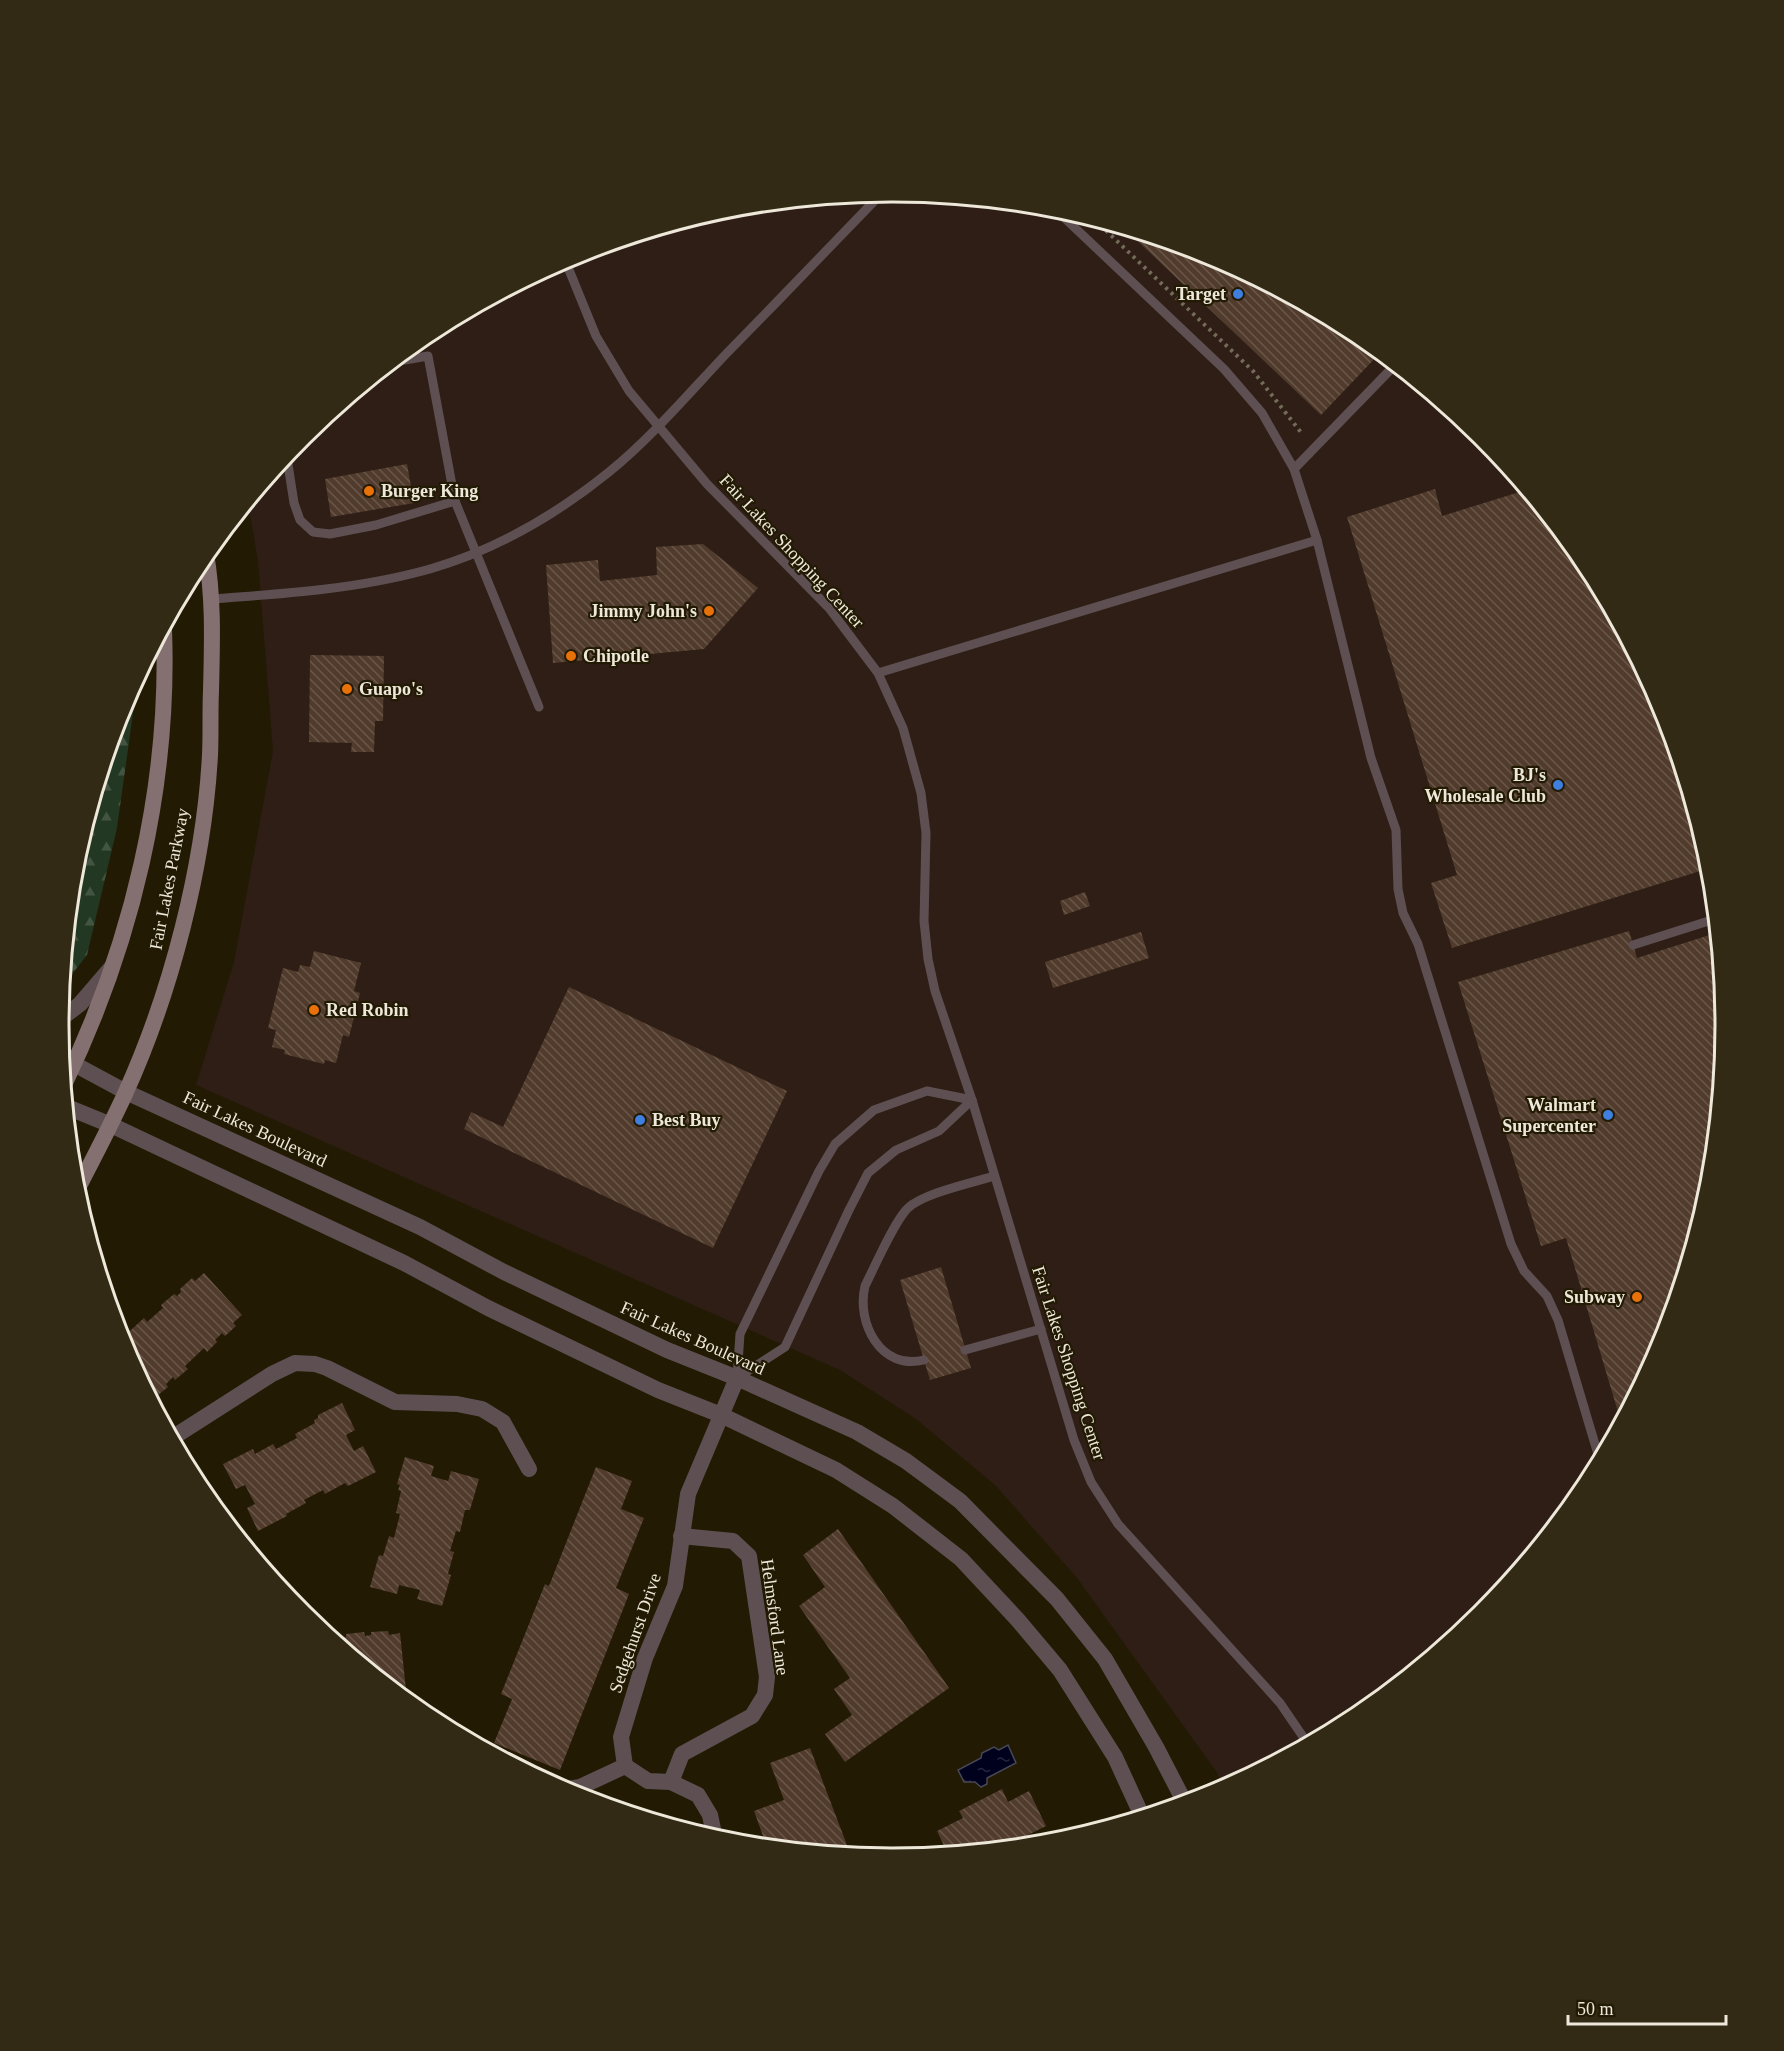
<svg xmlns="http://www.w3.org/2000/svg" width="1784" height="2051" viewBox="0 0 1784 2051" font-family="Georgia,serif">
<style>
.commercial{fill:#2e1e15}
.forest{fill:url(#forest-firs)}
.water{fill:url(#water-ripples);stroke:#474756;stroke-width:1.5}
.building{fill:url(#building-back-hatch)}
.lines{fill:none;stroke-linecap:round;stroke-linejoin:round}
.path{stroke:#726c58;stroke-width:4;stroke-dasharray:3 4.5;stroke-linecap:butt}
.service{stroke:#5e5052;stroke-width:9}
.minor{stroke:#5e5052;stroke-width:16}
.tertiary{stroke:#5e5052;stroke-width:16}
.secondary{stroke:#846f71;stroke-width:16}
.shop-dot{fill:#3f7fe0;stroke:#221a03;stroke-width:2}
.food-dot{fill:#e8710a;stroke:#221a03;stroke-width:2}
.labels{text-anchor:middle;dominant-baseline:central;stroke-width:4.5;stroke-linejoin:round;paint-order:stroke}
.poi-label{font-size:18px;font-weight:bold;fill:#ede8da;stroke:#221a03;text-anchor:end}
.street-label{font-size:18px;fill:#ede8da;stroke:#221a03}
.rim{fill:none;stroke:#ede8da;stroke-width:3}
</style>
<defs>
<pattern id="forest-firs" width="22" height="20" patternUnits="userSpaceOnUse" patternTransform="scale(1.5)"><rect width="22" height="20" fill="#233822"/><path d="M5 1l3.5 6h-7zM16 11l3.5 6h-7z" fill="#435542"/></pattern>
<pattern id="water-ripples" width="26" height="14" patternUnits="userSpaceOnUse" patternTransform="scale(1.5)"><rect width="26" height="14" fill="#00021d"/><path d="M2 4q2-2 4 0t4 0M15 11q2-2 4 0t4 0" fill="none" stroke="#26273d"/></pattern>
<pattern id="building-back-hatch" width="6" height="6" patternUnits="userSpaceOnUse" patternTransform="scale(1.5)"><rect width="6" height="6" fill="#513b2c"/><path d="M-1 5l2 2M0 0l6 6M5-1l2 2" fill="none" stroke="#6a574a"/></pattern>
</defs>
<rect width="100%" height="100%" fill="#221a03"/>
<polygon class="commercial" points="892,192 1055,208 1211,256 1355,333 1482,436 1585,563 1662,707 1710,863 1725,1026 1709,1188 1662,1345 1585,1489 1481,1615 1355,1719 1224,1789 1216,1771 1077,1578 996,1486 916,1419 840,1370 196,1085 234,962 273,751 258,561 248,503 303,436 429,332 573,255 730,208"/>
<polygon class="forest" points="138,677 117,828 87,955 62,987 75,863 122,706"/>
<polygon class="water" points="1008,1745 1016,1763 987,1778 987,1784 981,1787 975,1782 964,1782 958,1770 981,1758 982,1753 994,1747 999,1750"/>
<g class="building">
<polygon points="1125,229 1211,256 1355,333 1380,353 1321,415"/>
<polygon points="407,464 414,503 331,517 325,479"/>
<polygon points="1435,489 1442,516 1526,490 1585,563 1662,707 1710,868 1452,948 1431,883 1457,875 1347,517"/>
<polygon points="703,544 758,588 704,649 553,663 546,565 598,560 600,581 657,575 656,547"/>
<polygon points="310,655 384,656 383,721 375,721 374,752 351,752 352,743 309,742"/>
<polygon points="1085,892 1090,906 1064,915 1060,901"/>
<polygon points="1629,931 1637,958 1716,933 1725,1026 1709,1188 1662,1345 1621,1422 1566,1238 1541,1246 1458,982"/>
<polygon points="1141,932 1149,958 1053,988 1045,962"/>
<polygon points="314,951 361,963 354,991 360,993 349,1037 343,1035 336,1063 325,1060 324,1064 284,1054 285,1050 272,1047 276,1030 268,1028 283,968 298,972 300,965 310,967"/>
<polygon points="569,987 787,1091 713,1248 464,1129 471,1112 503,1127"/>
<polygon points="941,1267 971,1368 930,1380 900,1280"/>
<polygon points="204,1273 242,1315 233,1323 236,1326 225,1336 222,1333 215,1340 217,1342 207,1352 204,1348 185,1366 188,1369 175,1380 173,1377 166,1384 168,1387 158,1395 156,1392 150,1398 120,1340 144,1318 147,1322 163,1308 161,1305 174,1294 177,1296 181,1292 180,1289 192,1278 195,1281"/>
<polygon points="342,1403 355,1430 346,1435 354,1451 363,1446 376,1472 348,1486 345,1483 325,1494 323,1490 304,1500 306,1503 286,1514 287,1516 258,1531 247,1508 255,1504 245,1485 236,1489 223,1464 253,1449 255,1454 273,1444 276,1449 297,1438 295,1434 315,1423 314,1420 318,1418 318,1415"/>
<polygon points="405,1457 434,1466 431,1476 448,1481 451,1471 479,1479 470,1510 465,1510 460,1532 456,1531 450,1551 454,1552 448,1574 451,1575 442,1606 417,1599 420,1590 399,1585 397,1594 370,1587 379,1555 383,1556 389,1536 394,1538 400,1514 396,1513 401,1491 398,1490 400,1485 397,1484"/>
<polygon points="596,1467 632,1481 621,1509 644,1518 616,1588 629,1594 560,1770 494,1743 512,1699 501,1694 545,1584 549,1586"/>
<polygon points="838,1529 949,1688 845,1762 825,1734 852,1715 834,1689 850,1678 799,1606 825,1587 803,1555"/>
<polygon points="388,1631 389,1635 400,1633 406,1690 396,1691 331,1638 346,1637 346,1634 364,1632 365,1636 371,1635 371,1632"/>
<polygon points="810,1748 850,1853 853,1851 855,1855 767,1847 754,1811 784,1800 770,1763"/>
<polygon points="1002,1789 1008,1802 1029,1791 1046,1826 1026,1836 1030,1844 1027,1846 948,1854 937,1831 963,1818 959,1811"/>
</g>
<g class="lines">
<polyline class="path" points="1095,220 1253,371 1303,435"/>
<g class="service">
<polyline points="1054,208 1224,369 1262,413 1294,469 1317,540 1371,758 1396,830 1398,889 1403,913 1418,944 1511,1244 1524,1271 1547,1296 1558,1320 1600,1461"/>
<polyline points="565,260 596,336 629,391 707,484 829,608 878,673 903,728 921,793 926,833 924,921 928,959 935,991 972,1100 1074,1440 1091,1482 1118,1524 1280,1703 1308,1744"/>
<polyline points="393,362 428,356 455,501 539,707"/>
<polyline points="287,458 294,503 300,520 313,532 330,534 376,525 455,501"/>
<polyline points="1294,469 1395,365"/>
<path d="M 210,599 C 284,594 359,589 430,569 C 495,550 557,514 609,472 C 652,437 689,393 727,353 C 779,300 830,247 882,193"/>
<polyline points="878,673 1317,540"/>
<polyline points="1633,945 1715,919"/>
<polyline points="965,1350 1041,1329"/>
<path d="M 924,1360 C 881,1371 856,1323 865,1286 C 874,1268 895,1220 908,1208 C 924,1193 972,1183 994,1176"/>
<polyline points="737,1378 740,1334 819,1171 835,1144 874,1110 927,1091 972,1100"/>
<polyline points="737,1378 785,1347 849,1210 868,1173 896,1150 939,1131 972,1100"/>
</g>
<g class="minor">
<polyline points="59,1020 80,1004 111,968"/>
<polyline points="172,1438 272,1374 295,1363 315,1364 327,1368 395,1402 457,1404 482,1409 503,1422 529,1469"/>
<polyline points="625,1766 621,1737 645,1658 675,1586 688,1494 737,1378"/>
<polyline points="671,1782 682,1754 752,1716 765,1695 767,1677 749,1556 733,1541 681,1536"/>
<polyline points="563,1790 580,1787 625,1766 648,1781 671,1782 698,1795 710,1815 715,1839"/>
</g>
<g class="tertiary">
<polyline points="74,1064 126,1092 420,1227 504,1272 667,1350 737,1378 857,1432 906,1461 960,1501 1057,1599 1105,1659 1156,1747 1185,1803"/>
<polyline points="67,1107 111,1125 404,1263 488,1308 658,1390 721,1415 836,1470 893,1506 961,1559 1017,1619 1060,1670 1115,1757 1142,1816"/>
</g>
<g class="secondary">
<path d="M 64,1085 C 132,944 170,786 164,629"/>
<path d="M 76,1192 C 93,1159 110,1127 125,1094 C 171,993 204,866 210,755 C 211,734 210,712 211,691 C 212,646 214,599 206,554"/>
</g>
</g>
<g class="shop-dot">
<circle cx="1238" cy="294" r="6"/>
<circle cx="1558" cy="785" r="6"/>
<circle cx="1608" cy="1115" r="6"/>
<circle cx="640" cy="1120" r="6"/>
</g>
<g class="food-dot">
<circle cx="369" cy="491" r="6"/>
<circle cx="709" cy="611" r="6"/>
<circle cx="571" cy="656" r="6"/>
<circle cx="347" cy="689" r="6"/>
<circle cx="314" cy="1010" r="6"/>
<circle cx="1637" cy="1297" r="6"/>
</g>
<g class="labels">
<g class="poi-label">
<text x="1226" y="294">Target</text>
<text x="381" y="491" text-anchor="start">Burger King</text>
<text x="697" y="611">Jimmy John's</text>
<text x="583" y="656" text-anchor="start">Chipotle</text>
<text x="359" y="689" text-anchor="start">Guapo's</text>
<text x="1546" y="775">BJ's<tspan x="1546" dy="21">Wholesale Club</tspan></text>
<text x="326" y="1010" text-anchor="start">Red Robin</text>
<text x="1596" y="1105">Walmart<tspan x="1596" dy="21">Supercenter</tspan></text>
<text x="652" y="1120" text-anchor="start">Best Buy</text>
<text x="1625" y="1297">Subway</text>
</g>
<g class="street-label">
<text transform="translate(792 551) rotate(47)">Fair Lakes Shopping Center</text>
<text transform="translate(169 879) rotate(-79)">Fair Lakes Parkway</text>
<text transform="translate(255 1129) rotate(25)">Fair Lakes Boulevard</text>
<text transform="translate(693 1338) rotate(24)">Fair Lakes Boulevard</text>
<text transform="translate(1069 1363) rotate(72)">Fair Lakes Shopping Center</text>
<text transform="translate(775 1617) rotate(82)">Helmsford Lane</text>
<text transform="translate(635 1633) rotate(-71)">Sedgehurst Drive</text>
</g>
</g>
<path d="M0 0H1784V2051H0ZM69 1025a823 823 0 1 1 1646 0a823 823 0 1 1-1646 0Z" fill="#322a14" fill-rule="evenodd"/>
<path class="rim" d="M69 1025a823 823 0 1 1 1646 0a823 823 0 1 1-1646 0Z"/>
<path d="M1568 2015v9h158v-9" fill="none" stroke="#ede8da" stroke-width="3"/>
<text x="1577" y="2015" font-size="18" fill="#ede8da" stroke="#221a03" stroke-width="4.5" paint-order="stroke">50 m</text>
</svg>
